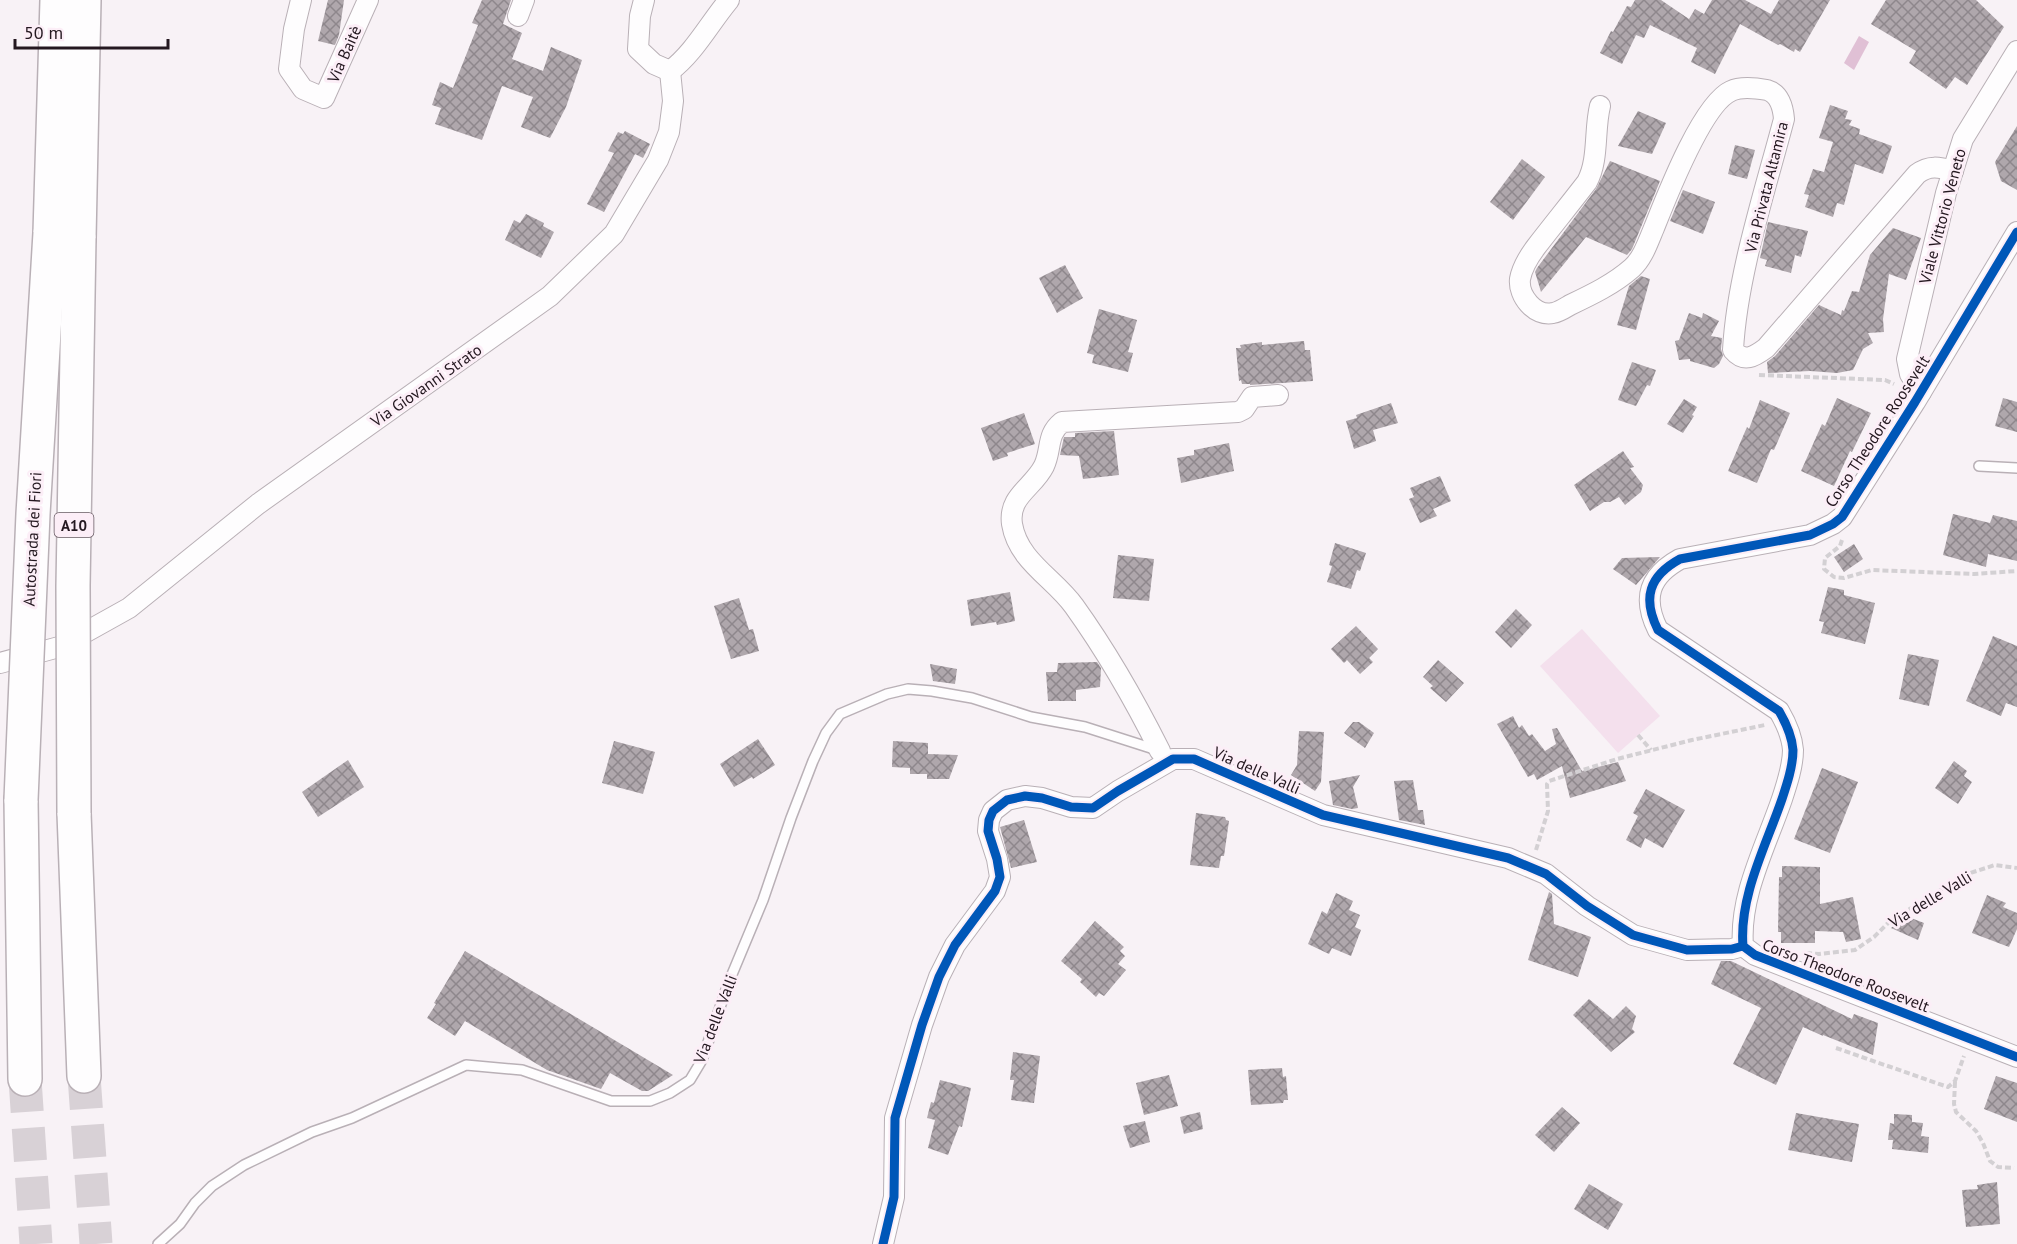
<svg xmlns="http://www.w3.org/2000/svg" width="2017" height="1244" viewBox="0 0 2017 1244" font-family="'PT Sans',sans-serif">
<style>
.park{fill:#f4e0ed}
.water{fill:#e0c0d5}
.building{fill:url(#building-cross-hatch)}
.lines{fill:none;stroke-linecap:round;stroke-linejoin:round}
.motorway-tunnel{stroke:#d8d1d6;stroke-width:33;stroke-dasharray:33 16;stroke-linecap:butt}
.service-casing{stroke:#b9b0b6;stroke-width:12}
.minor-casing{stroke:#b9b0b6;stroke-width:22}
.motorway-casing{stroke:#b9b0b6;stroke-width:36}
.path{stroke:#d3d0d3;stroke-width:4;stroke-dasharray:6 3;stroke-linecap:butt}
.service{stroke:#fefdfe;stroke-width:9}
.minor{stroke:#fefdfe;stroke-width:20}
.motorway{stroke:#fefdfe;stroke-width:33}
.motorway-bridge-casing{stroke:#b9b0b6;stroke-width:36;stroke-linecap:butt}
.motorway-bridge{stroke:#fefdfe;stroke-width:33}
.cycleway-casing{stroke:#fceef7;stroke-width:13}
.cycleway{stroke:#0057b8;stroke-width:9}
.labels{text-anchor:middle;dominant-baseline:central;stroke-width:6;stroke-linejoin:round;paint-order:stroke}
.shield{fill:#fceef7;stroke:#655860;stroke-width:1.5}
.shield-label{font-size:15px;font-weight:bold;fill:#241820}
.street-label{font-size:16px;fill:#241820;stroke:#fceef7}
</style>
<defs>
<pattern id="building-cross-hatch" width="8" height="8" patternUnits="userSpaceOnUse" patternTransform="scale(1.5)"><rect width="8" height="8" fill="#afa7ac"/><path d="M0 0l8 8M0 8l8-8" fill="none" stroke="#8e878c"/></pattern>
</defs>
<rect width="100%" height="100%" fill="#f8f2f6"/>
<polygon class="park" points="1582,629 1660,716 1618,753 1540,666"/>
<polygon class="water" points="1859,36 1869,42 1854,70 1844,63"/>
<g class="building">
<polygon points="328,0 344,0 339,35 335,45 318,41"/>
<polygon points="482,0 511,0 503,24 522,33 512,59 543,71 551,47 582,60 566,107 550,138 521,127 533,97 502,86 482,140 435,124 441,108 432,105 440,82 453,88 478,25 472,23"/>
<polygon points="1635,0 1661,0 1689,19 1695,9 1704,14 1712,0 1745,0 1771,14 1779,0 1830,0 1800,52 1795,49 1794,52 1780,44 1778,45 1740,24 1715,74 1691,62 1697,48 1650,25 1644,38 1636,35 1622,64 1600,53 1611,31 1613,32 1627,6 1631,7"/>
<polygon points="1886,0 1976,0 2004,27 1967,85 1955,77 1946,89 1909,63 1916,51 1871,24"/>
<polygon points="1830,105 1848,111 1845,119 1852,120 1849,125 1860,129 1859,134 1892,146 1883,174 1855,164 1844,205 1837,203 1833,217 1805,207 1809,195 1804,194 1813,169 1824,172 1833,142 1819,138"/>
<polygon points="1638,111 1666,123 1652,154 1618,146"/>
<polygon points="2017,126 2017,190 2001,181 1995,162"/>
<polygon points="625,131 650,144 643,158 635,154 604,212 587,204 614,153 608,151 618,132 623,134"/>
<polygon points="1735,145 1755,150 1747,179 1728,174"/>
<polygon points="1522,159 1545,177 1513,220 1490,202"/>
<polygon points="1610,161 1660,181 1632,249 1627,255 1586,237 1541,292 1535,272 1537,268 1596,189"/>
<polygon points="1683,190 1715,202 1703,234 1670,221"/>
<polygon points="526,214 544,223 543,226 554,232 541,258 505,240 514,220 520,223"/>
<polygon points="1768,222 1808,231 1801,257 1795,255 1791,273 1765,266 1767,260 1760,258"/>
<polygon points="1893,228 1921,238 1906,280 1889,274 1883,319 1884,332 1868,333 1873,343 1863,349 1853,370 1837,373 1810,371 1768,373 1767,362 1775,356 1819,305 1841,315 1842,310 1844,311 1852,291 1859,292 1870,255"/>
<polygon points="1065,265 1083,298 1057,313 1039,278"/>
<polygon points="1641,276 1650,279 1636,330 1617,325 1629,286"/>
<polygon points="1099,309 1137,320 1128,352 1133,353 1128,372 1092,363 1094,355 1087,353"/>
<polygon points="1689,313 1702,318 1703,313 1719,321 1711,336 1722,338 1721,349 1723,356 1719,364 1714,368 1690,361 1690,359 1679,360 1675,341 1679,340"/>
<polygon points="1304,341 1305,350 1310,350 1313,381 1250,385 1250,384 1242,384 1241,380 1239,381 1236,348 1241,348 1240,345 1262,342 1262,345"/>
<polygon points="1632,362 1656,370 1650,386 1647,385 1636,406 1618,400"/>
<polygon points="1837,398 1871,413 1852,452 1850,451 1834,486 1801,471 1822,424 1825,426"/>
<polygon points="2003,398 2017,402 2017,432 1995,426"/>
<polygon points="1684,399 1697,407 1692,415 1694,416 1683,433 1667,424"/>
<polygon points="1760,400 1790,413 1774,450 1771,449 1757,483 1728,471 1747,427 1749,429"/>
<polygon points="1391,403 1398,423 1373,430 1376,441 1354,449 1346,421 1357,418 1356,415"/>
<polygon points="1024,413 1035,444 1007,453 1008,456 993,461 981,428"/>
<polygon points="1114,431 1119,475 1083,479 1079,456 1060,455 1064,437 1075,437 1075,433"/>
<polygon points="1229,443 1234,471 1181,483 1177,458 1194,455 1194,450"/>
<polygon points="1623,451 1634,467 1630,468 1643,485 1641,492 1625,505 1619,497 1610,502 1604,502 1590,511 1574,485"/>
<polygon points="1440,476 1451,501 1433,509 1437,516 1420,523 1409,499 1414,497 1410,488"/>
<polygon points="1953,514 1990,523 1993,515 2017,521 2017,561 1988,554 1986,567 1943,555"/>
<polygon points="1335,543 1366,553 1360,571 1357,570 1351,589 1327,582 1332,566 1329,565"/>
<polygon points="1854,544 1863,559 1844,572 1834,557"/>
<polygon points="1118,555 1154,559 1149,601 1113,598"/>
<polygon points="1660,557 1636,585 1613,569 1622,558"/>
<polygon points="1828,587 1844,590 1844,595 1875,603 1865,644 1821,633 1824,622 1819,621"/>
<polygon points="1010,592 1015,621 997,625 996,622 971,626 967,600"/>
<polygon points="739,598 749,630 753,629 759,651 731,659 714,606"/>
<polygon points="1516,609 1532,625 1511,648 1495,632"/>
<polygon points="1356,626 1378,649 1369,658 1373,662 1360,674 1347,660 1344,663 1331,649"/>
<polygon points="1993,636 2017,646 2017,707 2006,703 2001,716 1966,701"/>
<polygon points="1908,654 1939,660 1929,706 1899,699"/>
<polygon points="1438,660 1464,683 1446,702 1430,688 1433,686 1423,677"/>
<polygon points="1097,662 1101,668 1100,687 1076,690 1076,701 1048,701 1046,672 1057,672 1058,663"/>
<polygon points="930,664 957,669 955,684 933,681"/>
<polygon points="1513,716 1519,728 1522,725 1529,736 1532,734 1545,751 1556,744 1552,729 1557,728 1582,771 1618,762 1626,781 1570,798 1562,766 1537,780 1534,774 1528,777 1497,724"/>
<polygon points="1353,722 1359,722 1374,733 1365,748 1344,733"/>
<polygon points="1299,731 1324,732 1321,782 1315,791 1291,775 1297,765"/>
<polygon points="758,739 775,765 753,779 752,777 734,787 720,764"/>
<polygon points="614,741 655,752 643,794 602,783"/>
<polygon points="893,741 928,743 928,754 958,755 949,779 927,779 927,774 910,774 910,768 892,767"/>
<polygon points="348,760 364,787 318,817 302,792"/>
<polygon points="1954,761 1967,771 1964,776 1972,782 1958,804 1935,788"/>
<polygon points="1822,768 1858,782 1830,853 1794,839"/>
<polygon points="1360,775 1353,787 1358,808 1352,809 1333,805 1329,781"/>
<polygon points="1413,780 1418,810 1423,810 1425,825 1399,820 1394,781"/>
<polygon points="1646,789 1685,810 1663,848 1645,838 1641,848 1626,840 1638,816 1633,813"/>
<polygon points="1196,813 1225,817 1226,820 1229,821 1224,856 1221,856 1219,868 1190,865"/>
<polygon points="1024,820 1037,862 1011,868 1000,827"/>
<polygon points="1782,866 1820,867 1820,904 1853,897 1861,939 1846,942 1843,932 1815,931 1815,943 1781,943 1781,932 1778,932 1779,877 1782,877"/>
<polygon points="1549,892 1552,894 1554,924 1591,937 1578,977 1528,960"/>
<polygon points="1336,893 1353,901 1349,910 1360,915 1355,927 1361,930 1351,956 1332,948 1329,954 1308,944 1322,911 1327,914"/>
<polygon points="1987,895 2006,903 2003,907 2017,913 2017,929 2009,947 1972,933"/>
<polygon points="1906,916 1924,923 1918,940 1891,928"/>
<polygon points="1095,921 1124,947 1120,951 1125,956 1118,964 1126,970 1104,996 1099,993 1096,997 1080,982 1082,979 1061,961"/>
<polygon points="465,951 663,1069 673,1075 648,1091 642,1091 610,1073 601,1089 547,1070 465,1021 455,1036 427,1018 436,1004 434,1003"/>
<polygon points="1721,961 1731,961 1852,1019 1854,1014 1878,1023 1873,1055 1823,1035 1823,1036 1803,1027 1776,1085 1733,1064 1761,1008 1711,984"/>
<polygon points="1589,999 1613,1019 1626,1006 1636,1016 1632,1029 1635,1032 1611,1052 1573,1015"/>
<polygon points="1013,1052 1040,1056 1034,1103 1011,1100 1014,1080 1010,1080"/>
<polygon points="1282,1068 1283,1077 1286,1076 1288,1100 1284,1100 1283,1103 1251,1105 1248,1070"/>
<polygon points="1169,1075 1178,1106 1144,1115 1136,1083"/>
<polygon points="1996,1076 2017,1083 2017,1122 1984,1109"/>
<polygon points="940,1080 971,1088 962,1127 959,1126 948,1155 928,1148 935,1120 927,1118 931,1102 934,1103"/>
<polygon points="1562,1107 1580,1123 1554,1152 1535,1135"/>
<polygon points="1200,1112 1203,1129 1184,1134 1180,1117"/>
<polygon points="1796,1113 1859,1124 1852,1162 1788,1150"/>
<polygon points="1894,1114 1912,1115 1912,1122 1923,1123 1921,1136 1929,1137 1928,1153 1892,1149 1893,1140 1888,1140 1890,1123 1894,1124"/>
<polygon points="1145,1121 1150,1142 1130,1148 1123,1126"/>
<polygon points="1997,1182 2000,1224 1966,1227 1962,1190 1978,1189 1977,1185"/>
<polygon points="1589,1184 1623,1204 1608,1230 1574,1209"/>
</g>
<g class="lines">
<g class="motorway-tunnel">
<polyline points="84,1076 96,1244"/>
<polyline points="25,1079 36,1244"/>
</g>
<g class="service-casing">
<g id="service">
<polyline points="1979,466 2017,468"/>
<polyline points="158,1244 180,1224 195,1203 212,1186 244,1165 312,1132 352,1118 466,1065 522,1070 611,1101 650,1101 670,1093 690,1080 702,1060 728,984 763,900 791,818 813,761 826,733 840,714 887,694 908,689 932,691 972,698 1031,717 1085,727 1157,750"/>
</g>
</g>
<g class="minor-casing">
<g id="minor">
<polyline points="301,0 294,29 289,69 303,89 324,98 368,0"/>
<polyline points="644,0 640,16 638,49 654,64 670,71"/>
<polyline points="518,16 524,0"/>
<path d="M 670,71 C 694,53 709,24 729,0"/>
<path d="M 1600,106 C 1594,130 1599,160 1587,182 C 1570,204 1553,225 1536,247 C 1530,255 1522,268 1520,279 C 1518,296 1535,317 1553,313 C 1559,312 1565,308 1570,305 C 1591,295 1614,284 1632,268 C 1643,258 1648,242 1654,228 C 1666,198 1702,104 1731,91 C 1741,86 1756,88 1767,90 C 1780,94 1783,107 1784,119 C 1765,191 1737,276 1733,350 C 1744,363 1754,357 1766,348 L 1917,174 C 1929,165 1939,167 1953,171"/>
<path d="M 2017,232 L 1915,402 L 1842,517 L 1833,524 L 1810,535 L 1680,559 C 1649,576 1642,598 1658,630 L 1779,711 C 1786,723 1792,735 1793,750 C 1793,766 1787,784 1782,799 C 1766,846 1739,896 1743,946 L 1755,955 L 2017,1057"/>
<polyline points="1921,392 1910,374 1907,359 1946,193 1963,139 2017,51"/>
<polyline points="0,663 59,647 129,608 258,504 550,296 614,234 658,160 669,132 673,101 670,71"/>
<path d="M 1160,751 C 1135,701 1107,652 1074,606 C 1054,578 1018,561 1012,524 C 1008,496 1033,488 1044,466 C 1052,449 1046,435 1062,422 L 1238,412 L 1244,409 L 1252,397 L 1278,395"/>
<polyline points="883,1244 894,1197 895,1118 922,1025 939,977 955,945 995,891 1000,877 997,859 988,831 989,820 993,811 1007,800 1025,796 1042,798 1071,807 1093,808 1118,791 1173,759 1194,759 1323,815 1508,858 1546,874 1587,906 1633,935 1687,950 1732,949 1743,946"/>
</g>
</g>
<g class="motorway-casing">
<g id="motorway">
<polyline points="50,233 57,0"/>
<polyline points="79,238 84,0"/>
<polyline points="21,800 25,1079"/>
<polyline points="74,813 84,1076"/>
</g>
</g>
<g class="path">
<polyline points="1759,375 1885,380 1894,384"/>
<polyline points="1842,540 1840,546 1825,558 1824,569 1834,577 1844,578 1872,570 1974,574 2017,571"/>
<polyline points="1638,735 1651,750"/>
<polyline points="1536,850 1548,811 1547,784 1549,781 1617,759 1692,740 1765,725"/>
<polyline points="1806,953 1819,954 1855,950 1874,937 1890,921 1967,874 1995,865 2017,868"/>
<polyline points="1836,1048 1948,1087 1955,1081 1964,1056"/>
<polyline points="1955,1082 1954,1104 1956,1112 1976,1131 1983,1143 1990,1161 1998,1167 2014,1168"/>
</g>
<use href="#service" class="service"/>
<use href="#minor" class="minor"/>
<use href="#motorway" class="motorway"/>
<g class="motorway-bridge-casing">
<g id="motorway-bridge">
<polyline points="21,800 33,514 50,233"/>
<polyline points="74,813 73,586 79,238"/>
</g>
</g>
<use href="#motorway-bridge" class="motorway-bridge"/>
<g class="cycleway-casing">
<g id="cycleway">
<path d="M 2017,232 L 1915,402 L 1842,517 L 1833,524 L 1810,535 L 1680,559 C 1649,576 1642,598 1658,630 L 1779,711 C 1786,723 1792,735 1793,750 C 1793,766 1787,784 1782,799 C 1766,846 1739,896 1743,946 L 1755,955 L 2017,1057"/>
<polyline points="883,1244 894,1197 895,1118 922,1025 939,977 955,945 995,891 1000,877 997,859 988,831 989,820 993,811 1007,800 1025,796 1042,798 1071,807 1093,808 1118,791 1173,759 1194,759 1323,815 1508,858 1546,874 1587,906 1633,935 1687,950 1732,949 1743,946"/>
</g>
</g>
<use href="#cycleway" class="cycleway"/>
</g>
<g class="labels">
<rect class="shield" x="54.5" y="513" width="39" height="24" rx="4.5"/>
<g class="shield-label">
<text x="74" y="525">A10</text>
</g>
<g class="street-label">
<text transform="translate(344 54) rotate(-66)">Via Baitè</text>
<text transform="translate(1766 187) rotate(-76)">Via Privata Altamira</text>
<text transform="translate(1942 216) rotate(-75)">Viale Vittorio Veneto</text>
<text transform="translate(426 385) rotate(-35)">Via Giovanni Strato</text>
<text transform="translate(1877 431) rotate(-57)">Corso Theodore Roosevelt</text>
<text transform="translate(32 539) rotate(-87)">Autostrada dei Fiori</text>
<text transform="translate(1257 770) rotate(24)">Via delle Valli</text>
<text transform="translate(1930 899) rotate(-31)">Via delle Valli</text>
<text transform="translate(1846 975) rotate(21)">Corso Theodore Roosevelt</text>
<text transform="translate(715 1019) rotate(-69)">Via delle Valli</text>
</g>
</g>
<path d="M15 39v9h153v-9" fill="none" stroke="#241820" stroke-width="3"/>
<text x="24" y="39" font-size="18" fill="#241820" stroke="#fceef7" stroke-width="4.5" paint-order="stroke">50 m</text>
</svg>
